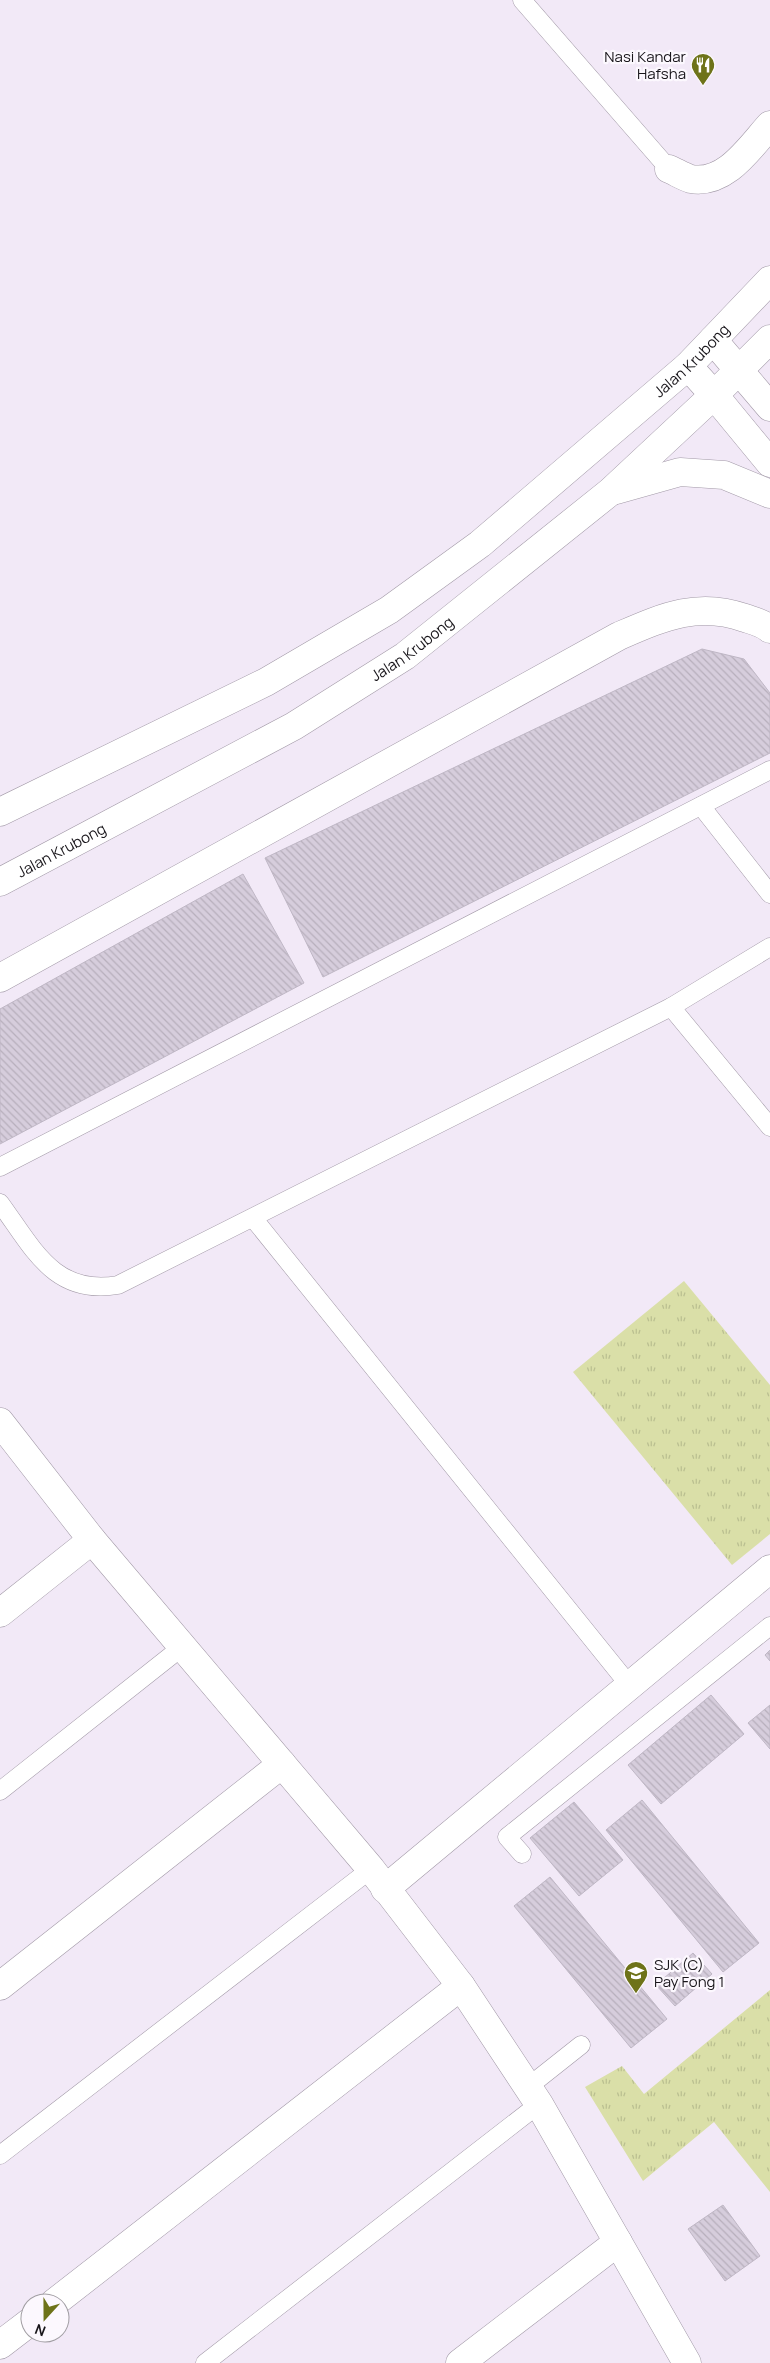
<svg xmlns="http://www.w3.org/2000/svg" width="770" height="2363" viewBox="0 0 770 2363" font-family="Manrope,sans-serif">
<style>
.grass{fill:url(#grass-tufts)}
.building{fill:url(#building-back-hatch);stroke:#bfb7c5}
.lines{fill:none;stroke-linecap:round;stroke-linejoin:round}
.lane-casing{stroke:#a299a7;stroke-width:19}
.street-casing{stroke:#a299a7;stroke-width:29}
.secondary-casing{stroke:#a299a7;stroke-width:29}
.primary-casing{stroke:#a299a7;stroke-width:29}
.lane{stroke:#fff;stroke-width:18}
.street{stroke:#fff;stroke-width:28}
.secondary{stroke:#fff;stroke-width:28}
.primary{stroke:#fff;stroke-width:28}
.labels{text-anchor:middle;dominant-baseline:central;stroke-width:4.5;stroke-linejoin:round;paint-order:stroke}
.poi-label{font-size:15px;fill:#19161b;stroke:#fcf8fe;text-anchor:end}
.street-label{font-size:15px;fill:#19161b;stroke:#fcf8fe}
</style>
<defs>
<pattern id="grass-tufts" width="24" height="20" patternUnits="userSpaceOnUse" patternTransform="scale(1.25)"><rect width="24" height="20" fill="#dadfa8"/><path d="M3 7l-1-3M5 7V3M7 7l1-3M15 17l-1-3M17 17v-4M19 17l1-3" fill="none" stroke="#babf90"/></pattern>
<pattern id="building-back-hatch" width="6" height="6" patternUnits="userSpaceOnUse" patternTransform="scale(1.25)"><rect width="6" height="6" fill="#d6cddc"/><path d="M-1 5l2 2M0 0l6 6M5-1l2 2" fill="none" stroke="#b7afbc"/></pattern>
</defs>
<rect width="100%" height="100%" fill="#f2e9f7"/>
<g class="grass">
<polygon points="684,1281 770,1385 770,1534 732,1565 573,1372"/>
<polygon points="770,1990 770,2192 714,2122 643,2181 585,2087 622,2066 644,2094"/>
</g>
<g class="building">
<polygon points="702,649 744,659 770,693 770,753 323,977 265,858"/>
<polygon points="243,874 304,983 0,1144 0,1009"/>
<polygon points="770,1650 770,1661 765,1655"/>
<polygon points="711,1695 744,1734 661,1804 628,1765"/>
<polygon points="770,1705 770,1749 748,1723"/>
<polygon points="642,1800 759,1943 723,1972 606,1830"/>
<polygon points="574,1802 623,1860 579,1896 530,1838"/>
<polygon points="550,1877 667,2019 631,2048 514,1906"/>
<polygon points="693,1953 712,1974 675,2006 656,1985"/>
<polygon points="723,2205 760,2256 725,2281 688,2229"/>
</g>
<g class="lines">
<g class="lane-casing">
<g id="lane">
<polyline points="522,0 669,169"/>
<polyline points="701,806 770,894"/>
<polyline points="671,1007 770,1127"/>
<polyline points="0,1167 770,770"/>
<path d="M 0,1203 C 33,1248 54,1296 118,1285 L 671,1007 L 770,947"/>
<polyline points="253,1218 630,1686"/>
<polyline points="0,1791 182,1647"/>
<polyline points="522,1854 507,1837 770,1626"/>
<polyline points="528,2087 581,2045"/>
<polyline points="0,2155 371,1869"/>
<polyline points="205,2363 539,2104"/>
</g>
</g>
<g class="street-casing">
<g id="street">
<path d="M 669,169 C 676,172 684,177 691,179 C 726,185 750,147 770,125"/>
<path d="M 0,978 L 619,636 C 663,617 698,601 745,618 C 754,621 763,623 770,629"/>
<polyline points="0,1422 92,1540 371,1869 461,1986 539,2104 687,2363"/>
<polyline points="0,1613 92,1540"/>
<polyline points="385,1889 770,1569"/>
<polyline points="0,1986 282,1764"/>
<polyline points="54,2303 461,1986"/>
<polyline points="0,2345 30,2322"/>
<polyline points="460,2363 618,2242"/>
</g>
</g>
<g class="secondary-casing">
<g id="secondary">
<polyline points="713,340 770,407"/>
<polyline points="688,366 714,395 770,463"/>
</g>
</g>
<g class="primary-casing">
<g id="primary">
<polyline points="616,490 680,472 724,475 770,494"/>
<path id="s1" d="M 0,812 L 266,682 L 389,610 L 480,544 L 688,366 L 770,280"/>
<path id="s2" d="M 0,882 L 294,726 L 405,656 L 610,492 L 714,395 L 770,339"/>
</g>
</g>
<use href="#lane" class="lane"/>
<use href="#street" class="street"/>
<use href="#secondary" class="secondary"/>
<use href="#primary" class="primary"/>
</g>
<defs>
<g id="restaurant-pin" transform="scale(1.25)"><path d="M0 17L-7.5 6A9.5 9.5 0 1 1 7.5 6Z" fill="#6e7319" stroke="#fcf8fe"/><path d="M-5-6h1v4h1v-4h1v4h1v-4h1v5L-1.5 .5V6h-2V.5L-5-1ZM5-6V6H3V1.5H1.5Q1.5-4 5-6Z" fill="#fff"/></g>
<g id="school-pin" transform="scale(1.25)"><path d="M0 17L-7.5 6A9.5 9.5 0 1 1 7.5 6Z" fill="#6e7319" stroke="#fcf8fe"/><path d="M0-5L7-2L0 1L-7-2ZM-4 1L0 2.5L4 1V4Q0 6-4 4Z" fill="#fff"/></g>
</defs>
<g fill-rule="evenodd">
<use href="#restaurant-pin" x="703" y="65"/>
<use href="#school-pin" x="636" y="1973"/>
</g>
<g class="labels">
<g class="poi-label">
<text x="686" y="56">Nasi Kandar<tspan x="686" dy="17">Hafsha</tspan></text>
<text x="654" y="1964" text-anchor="start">SJK (C)<tspan x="654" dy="17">Pay Fong 1</tspan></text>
</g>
<g class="street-label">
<text stroke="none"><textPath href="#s1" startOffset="831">Jalan Krubong</textPath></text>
<text stroke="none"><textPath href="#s2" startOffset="474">Jalan Krubong</textPath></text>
<text stroke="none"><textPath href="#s2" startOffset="69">Jalan Krubong</textPath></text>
</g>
</g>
<g transform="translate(45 2318) rotate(201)"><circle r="24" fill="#fcf8fe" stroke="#a19ea3"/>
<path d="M0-4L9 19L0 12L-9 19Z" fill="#6e7319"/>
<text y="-8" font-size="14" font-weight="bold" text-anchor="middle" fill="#19161b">N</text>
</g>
</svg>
